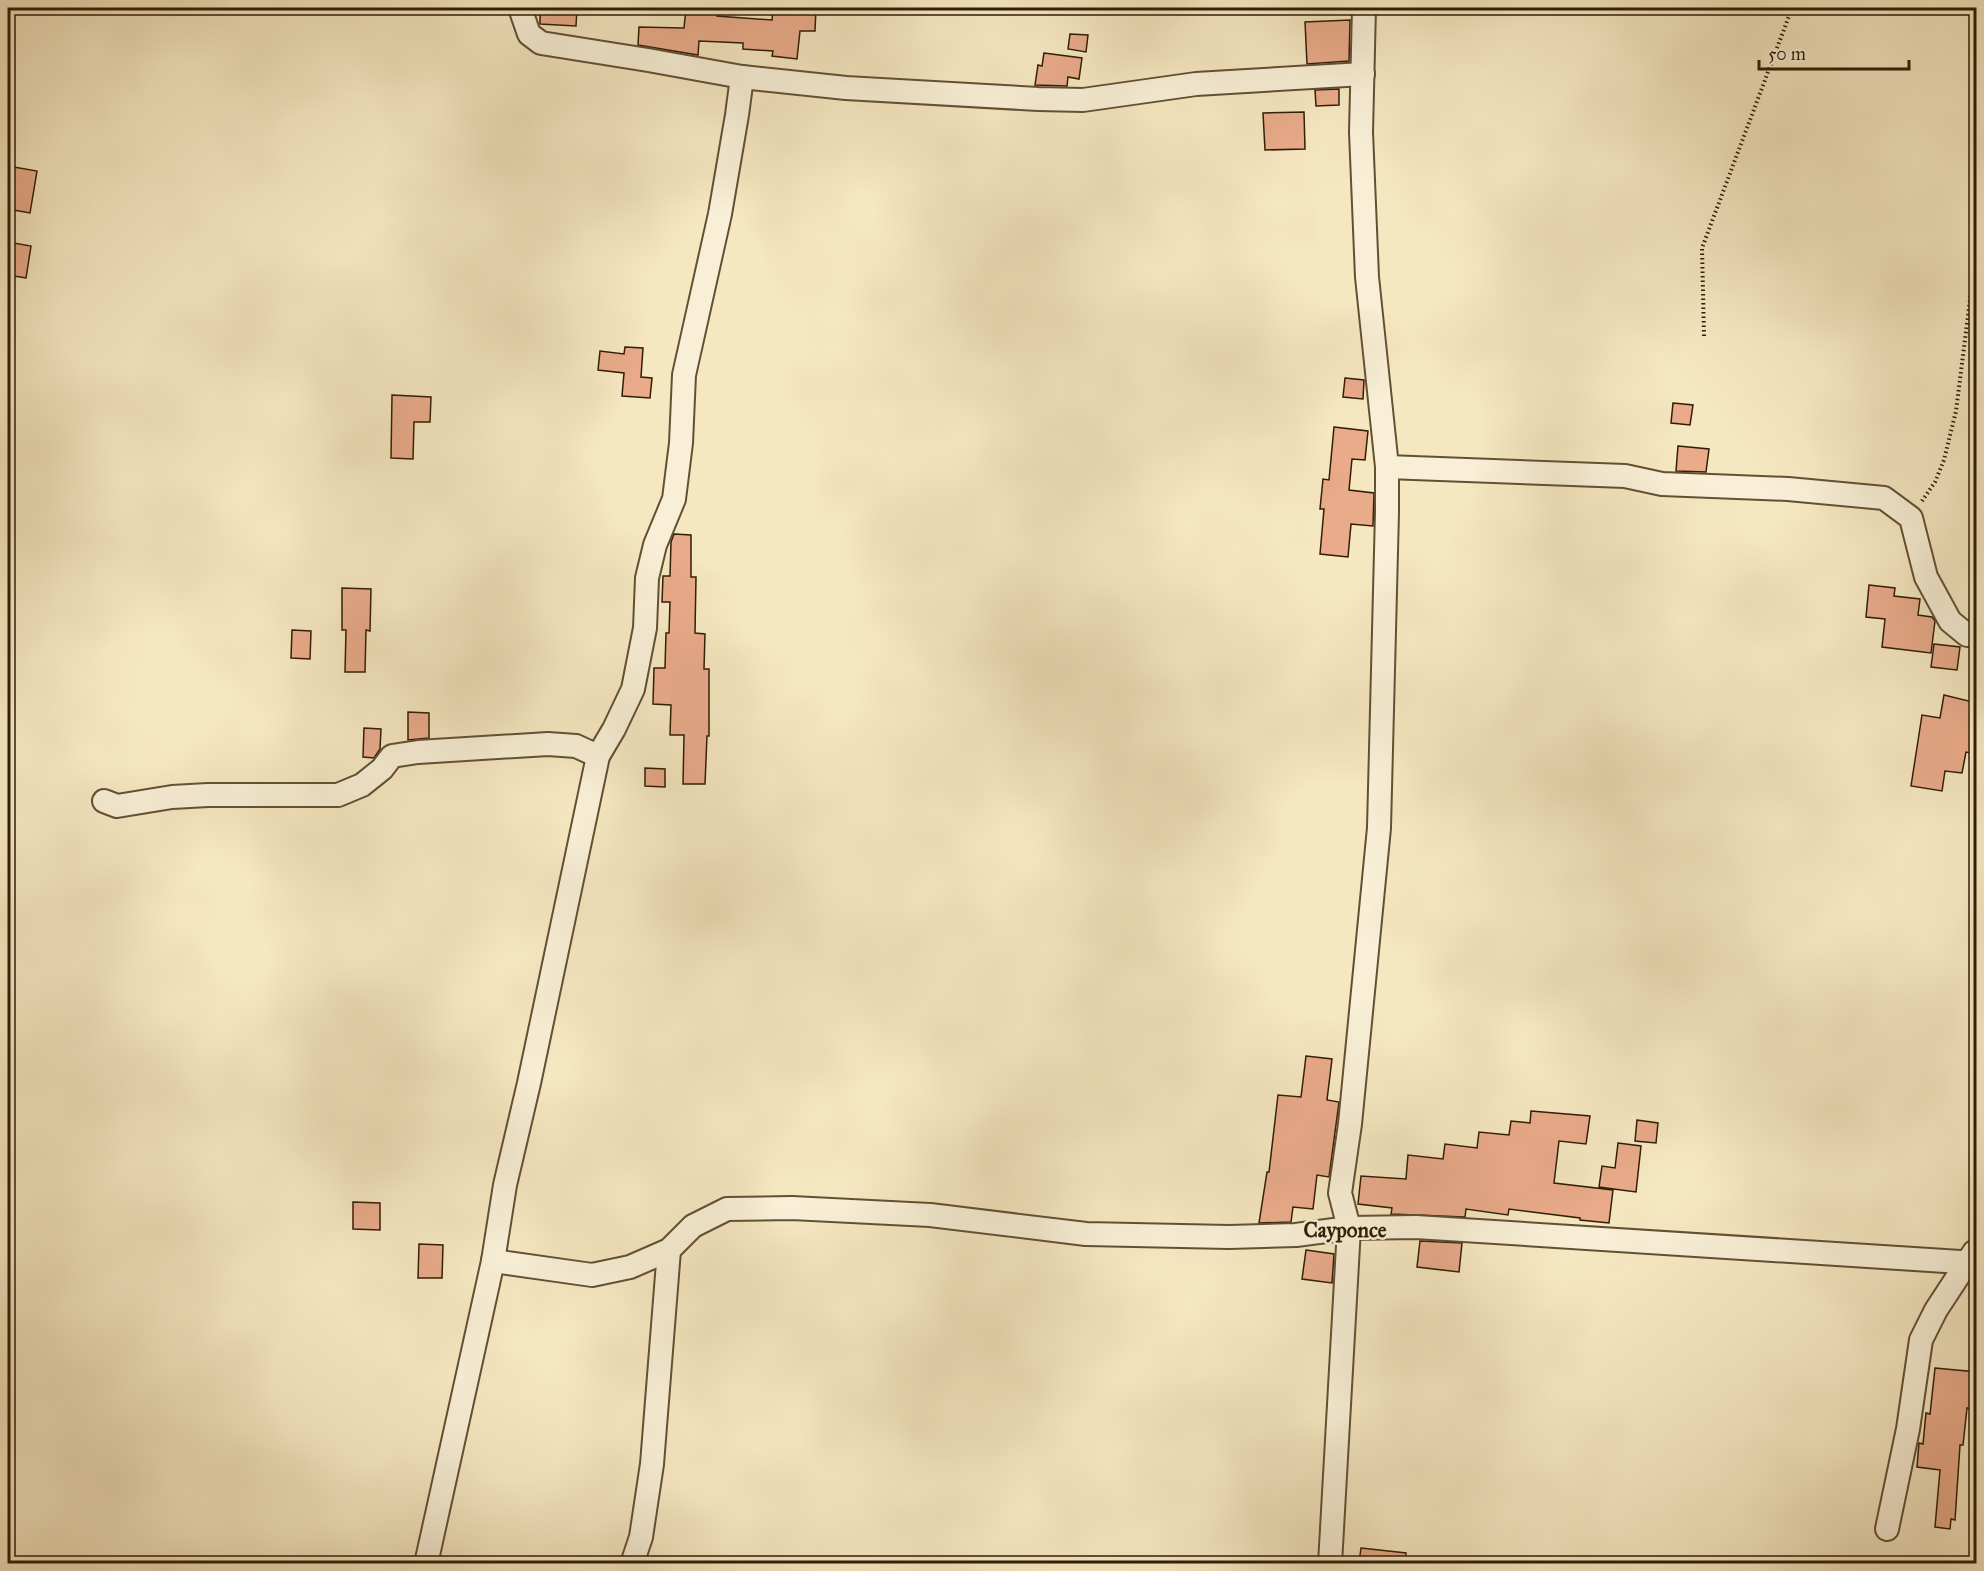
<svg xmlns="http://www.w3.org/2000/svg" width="1984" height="1571" viewBox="0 0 1984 1571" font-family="'IM FELL Great Primer',serif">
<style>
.building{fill:#e9ab8a;stroke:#311d06;stroke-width:1.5}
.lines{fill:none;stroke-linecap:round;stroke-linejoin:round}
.minor-casing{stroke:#625034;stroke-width:26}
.path{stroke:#311d06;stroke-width:4;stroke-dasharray:1.5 3;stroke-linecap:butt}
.minor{stroke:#f8efd6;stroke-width:22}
.labels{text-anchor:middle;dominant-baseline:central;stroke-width:5;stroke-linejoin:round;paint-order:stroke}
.quarter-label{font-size:21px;font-weight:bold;fill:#311d06;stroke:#f8efd6}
</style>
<rect width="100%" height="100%" fill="#f5e7c0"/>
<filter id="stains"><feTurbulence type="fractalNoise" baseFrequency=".00333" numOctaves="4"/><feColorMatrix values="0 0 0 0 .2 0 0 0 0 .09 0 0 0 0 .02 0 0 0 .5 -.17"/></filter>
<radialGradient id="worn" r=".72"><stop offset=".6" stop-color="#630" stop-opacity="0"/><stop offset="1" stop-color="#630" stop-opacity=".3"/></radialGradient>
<g class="building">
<polygon points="540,8 577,8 576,26 540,24"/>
<polygon points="686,8 718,8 717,16 772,20 773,8 816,8 815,31 800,31 797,59 772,56 773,51 743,49 743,43 699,41 698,55 638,45 639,27 684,28"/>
<polygon points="1350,20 1349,61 1307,64 1305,22"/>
<polygon points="1070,34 1088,35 1086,52 1068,49"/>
<polygon points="1044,53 1082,58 1079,79 1068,77 1067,86 1035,85 1038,65 1042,66"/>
<polygon points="1339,89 1339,105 1316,106 1315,90"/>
<polygon points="1304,112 1305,149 1265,150 1263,113"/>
<polygon points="8,166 37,171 30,213 8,209"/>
<polygon points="8,242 31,246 26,278 8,275"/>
<polygon points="625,347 643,348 641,377 652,378 650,398 622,396 624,373 598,370 600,351 624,354"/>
<polygon points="1345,378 1364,380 1363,399 1343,397"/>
<polygon points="392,395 431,397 430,422 414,422 413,459 391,458"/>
<polygon points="1673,403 1693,405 1690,425 1671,423"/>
<polygon points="1334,427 1368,431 1365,460 1352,459 1349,490 1374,493 1373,526 1351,524 1348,557 1320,554 1324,509 1320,509 1323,479 1329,480"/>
<polygon points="1678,446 1709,449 1706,472 1676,471"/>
<polygon points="674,534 691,535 691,577 696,577 695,633 705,634 704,669 709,669 709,736 707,736 705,784 683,784 684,735 670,735 671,705 653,704 654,668 665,668 666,633 669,633 670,602 662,602 663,576 670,576 671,542"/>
<polygon points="1869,585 1895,588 1894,596 1920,599 1918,615 1932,617 1935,621 1931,653 1882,647 1885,619 1866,617"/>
<polygon points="342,588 371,589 370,631 366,630 365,672 345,672 346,630 342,630"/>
<polygon points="292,630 311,631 310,659 291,658"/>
<polygon points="1934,644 1960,647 1957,670 1931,667"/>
<polygon points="1944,695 1977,703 1977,754 1966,752 1962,773 1945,771 1942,791 1911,786 1922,715 1940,718"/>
<polygon points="408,712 429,713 429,738 408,740"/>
<polygon points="364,728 381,729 380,749 374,758 363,757"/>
<polygon points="645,768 665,769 665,787 645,786"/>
<polygon points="1306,1056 1332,1059 1327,1100 1339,1102 1329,1177 1317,1175 1313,1209 1293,1207 1291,1222 1259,1223 1267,1172 1269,1172 1278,1095 1301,1097"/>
<polygon points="1531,1111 1590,1116 1586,1144 1559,1141 1554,1183 1613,1190 1609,1223 1580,1220 1580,1218 1509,1209 1508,1215 1466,1209 1465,1217 1391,1214 1392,1208 1358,1204 1361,1176 1406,1179 1408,1155 1443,1159 1445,1144 1477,1148 1479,1132 1509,1135 1511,1121 1530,1123"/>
<polygon points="1637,1120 1658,1123 1656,1143 1635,1141"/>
<polygon points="1618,1143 1641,1146 1636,1192 1599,1187 1602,1166 1615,1168"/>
<polygon points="353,1202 380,1203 380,1230 353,1229"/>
<polygon points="1420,1241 1462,1243 1459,1272 1417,1267"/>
<polygon points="419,1244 443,1245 442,1278 418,1278"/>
<polygon points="1306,1250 1334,1254 1332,1283 1302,1279"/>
<polygon points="1935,1368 1977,1372 1977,1410 1967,1408 1963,1445 1960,1445 1955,1520 1951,1519 1950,1529 1935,1527 1940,1470 1917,1467 1919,1443 1923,1444 1926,1413 1930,1414"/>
<polygon points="1361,1548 1406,1553 1405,1563 1359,1563"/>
</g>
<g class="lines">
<g class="minor-casing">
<g id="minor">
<polyline points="520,8 529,34 541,43 648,60 742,77 846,88 1038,99 1083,100 1196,84 1363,74"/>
<polyline points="1387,467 1625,476 1662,484 1788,489 1884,498 1911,518 1926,577 1950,621 1967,635 1976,635"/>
<polyline points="104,801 117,806 172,797 208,795 338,795 362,785 382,769 392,756 418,752 548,744 576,746 598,756"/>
<polyline points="493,1261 592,1275 630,1267 669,1250 693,1226 727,1209 792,1208 930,1215 1086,1234 1229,1237 1296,1235 1349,1228 1416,1227 1976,1263"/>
<polyline points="1887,1529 1908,1429 1921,1340 1936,1310 1974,1252"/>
<polyline points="426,1564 493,1261 505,1185 529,1083 598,756 614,729 633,689 645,628 647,578 655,545 674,499 681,443 684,375 720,214 737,115 742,77"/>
<polyline points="632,1564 641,1537 652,1464 669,1250"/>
<polyline points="1330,1564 1349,1228 1340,1193 1350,1124 1379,828 1387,512 1387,467 1367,277 1361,132 1364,8"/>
</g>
</g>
<g class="path">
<polyline points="1704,336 1702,248 1792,8"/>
<polyline points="1922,501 1935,482 1944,460 1956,411 1976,252"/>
</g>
<use href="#minor" class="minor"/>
</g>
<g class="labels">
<g class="quarter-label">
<text x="1345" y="1230">Cayponce</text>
</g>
</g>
<rect width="1984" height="1571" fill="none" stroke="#f5e7c0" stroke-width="30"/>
<rect x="9" y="9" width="1966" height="1553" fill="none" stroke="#311d06" stroke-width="3"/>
<rect x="15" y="15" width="1954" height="1541" fill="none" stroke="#311d06" stroke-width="1.5"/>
<path d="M1759 60v9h150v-9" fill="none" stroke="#311d06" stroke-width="3"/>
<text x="1768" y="60" font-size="18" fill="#311d06" stroke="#f8efd6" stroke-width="4.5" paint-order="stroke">50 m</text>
<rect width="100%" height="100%" filter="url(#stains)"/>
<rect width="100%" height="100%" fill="url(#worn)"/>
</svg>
